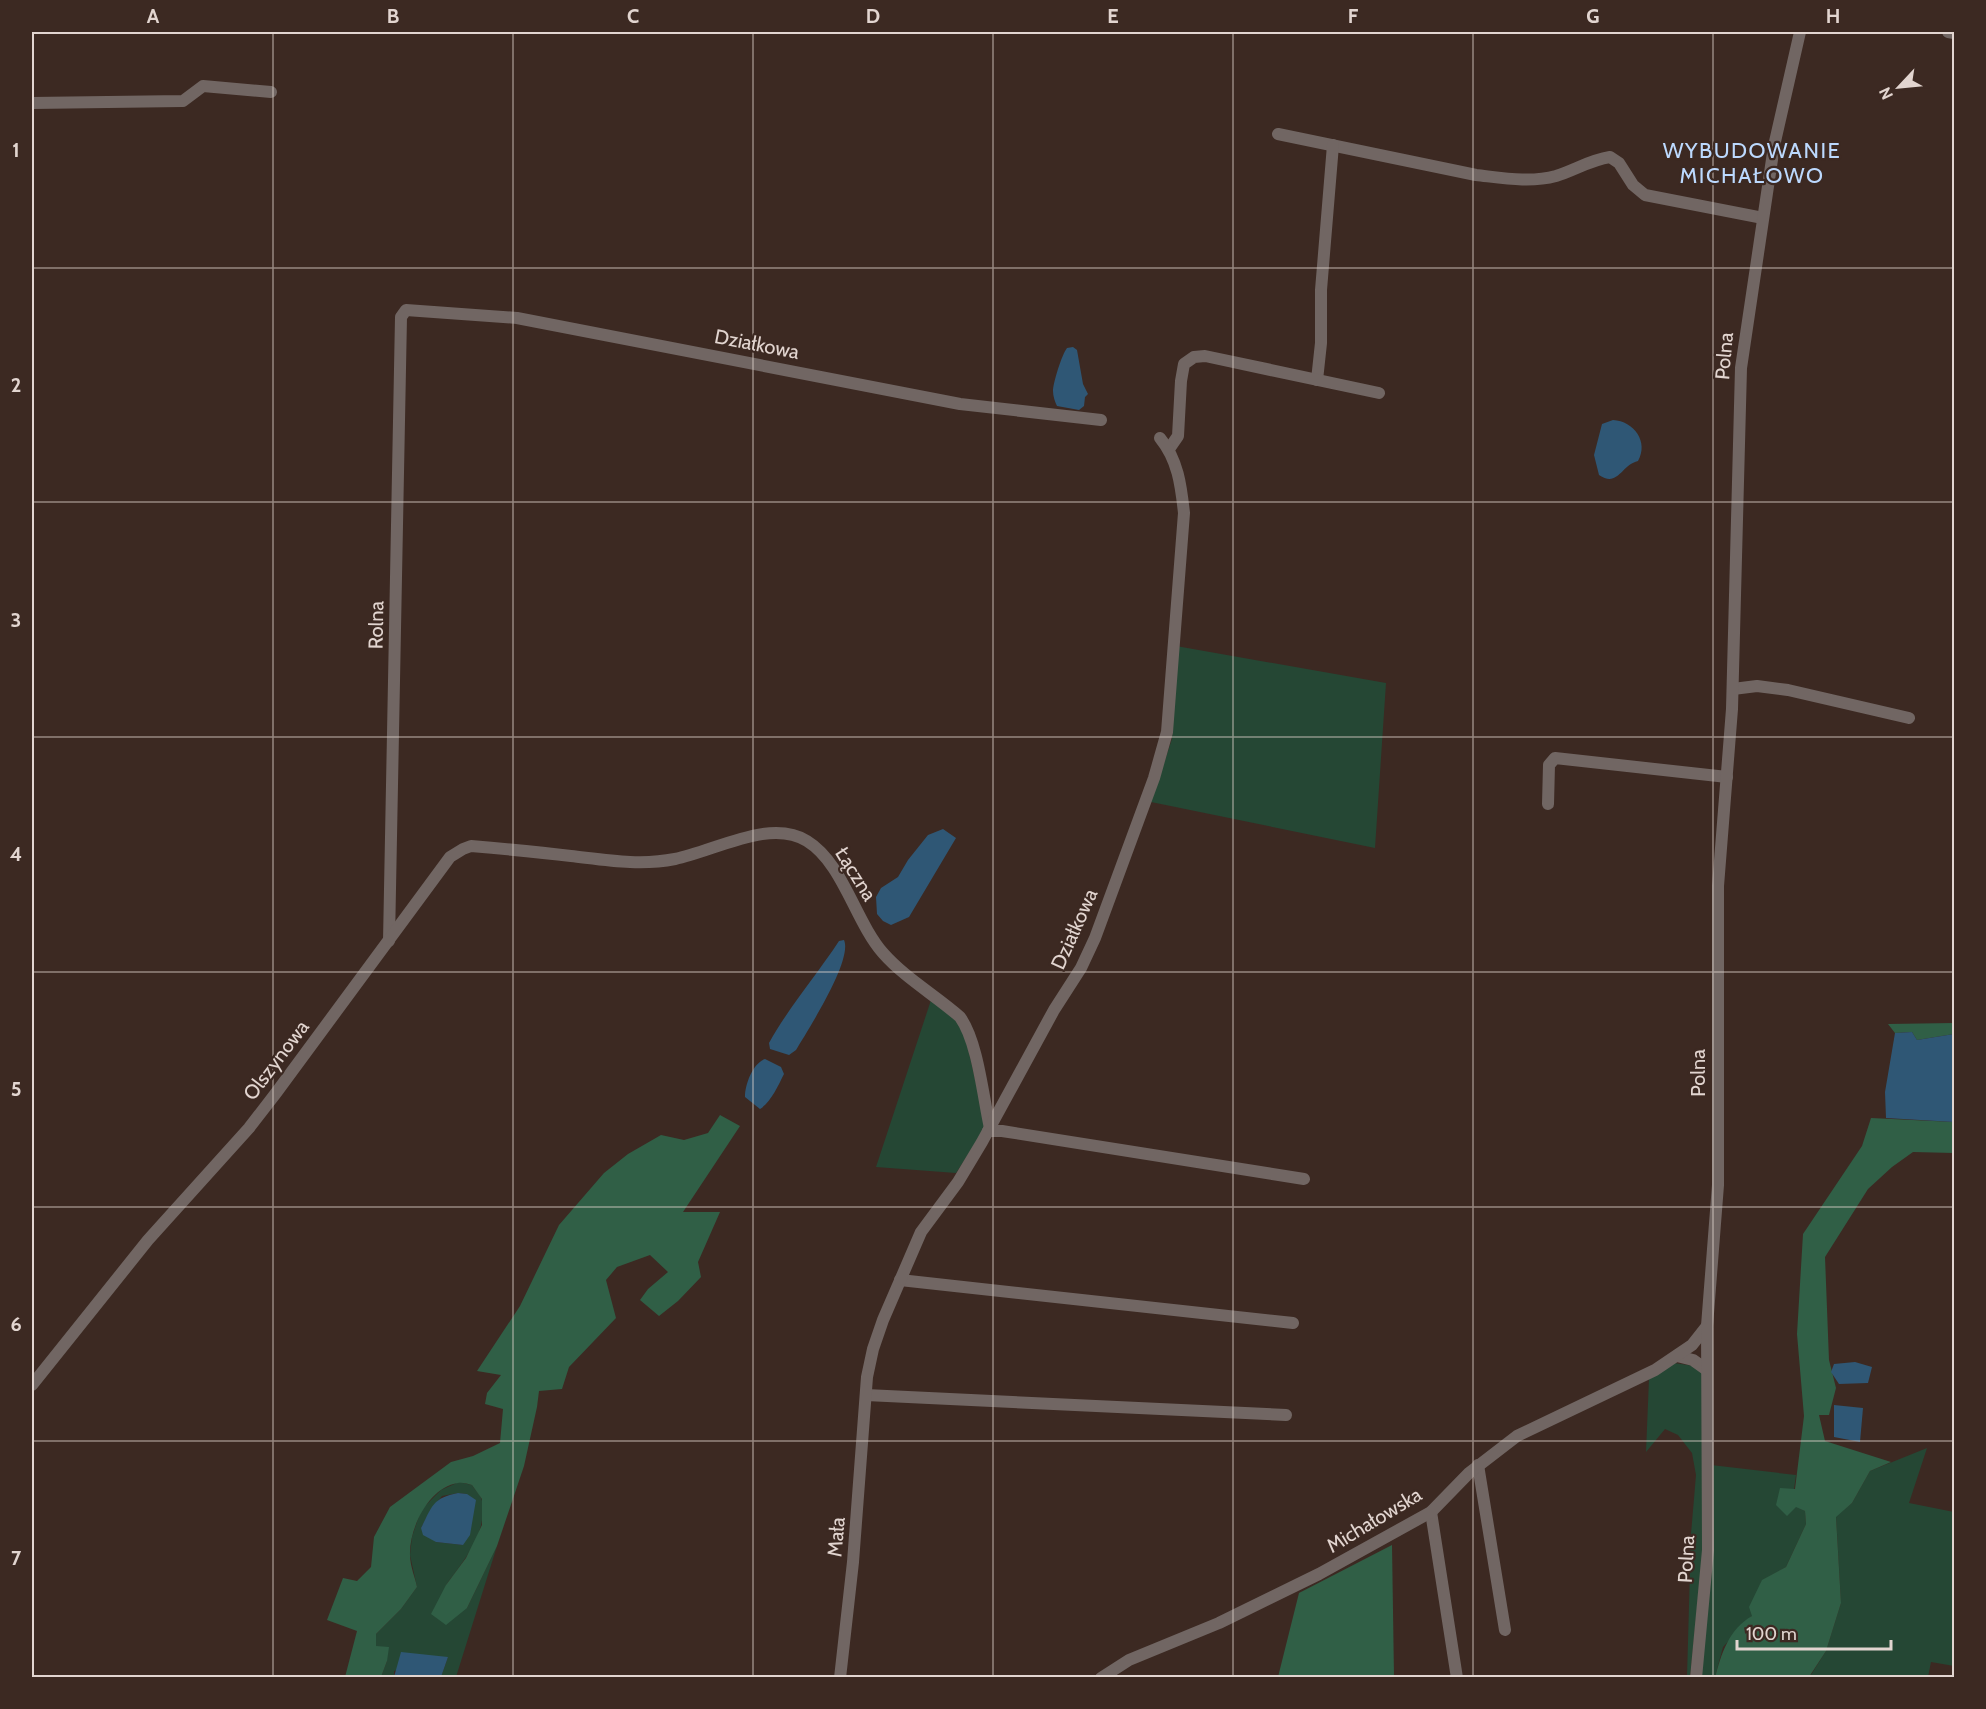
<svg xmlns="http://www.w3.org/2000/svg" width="1986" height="1709" viewBox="0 0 1986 1709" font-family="Cabin,sans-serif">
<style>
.green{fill:#254734;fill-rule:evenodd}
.forest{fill:#305f46}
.water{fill:#2f5775}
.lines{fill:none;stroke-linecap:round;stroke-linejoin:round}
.street{stroke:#716663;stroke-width:12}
.grid{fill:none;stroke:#e2d5d0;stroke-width:1.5;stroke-opacity:0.55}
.labels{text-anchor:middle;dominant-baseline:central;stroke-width:4.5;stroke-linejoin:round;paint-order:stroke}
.street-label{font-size:20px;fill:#e2d5d0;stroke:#3c2922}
.quarter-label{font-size:22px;letter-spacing:1.5px;fill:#bcd9fe;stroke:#3c2922}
.neatline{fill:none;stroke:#e2d5d0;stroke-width:2}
.grid-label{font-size:20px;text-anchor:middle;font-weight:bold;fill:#e2d5d0}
</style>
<rect width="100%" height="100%" fill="#3c2922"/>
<g class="green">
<polygon points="1176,646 1386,683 1375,848 1151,802 1172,739"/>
<polygon points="931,1000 963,1026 986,1127 956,1173 876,1167"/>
<polygon points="1674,1363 1694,1366 1703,1374 1703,1549 1690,1677 1687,1677 1691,1534 1696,1475 1692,1453 1678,1435 1665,1429 1646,1452 1649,1379"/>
<polygon points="1927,1448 1909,1503 1954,1512 1954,1666 1931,1662 1928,1677 1809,1678 1826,1651 1841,1603 1836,1516 1852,1503 1870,1471"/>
<polygon points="1711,1465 1796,1475 1794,1489 1796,1506 1805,1511 1806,1524 1786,1567 1762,1581 1752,1616 1723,1647 1715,1677 1700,1678"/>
<path d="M 459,1482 L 472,1485 C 475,1490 481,1495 482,1501 C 488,1532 463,1562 446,1585 L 467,1608 L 497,1546 L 456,1677 L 441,1677 L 448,1657 L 394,1671 L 394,1677 L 381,1677 L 387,1661 L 376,1646 L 376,1634 L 401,1609 L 417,1587 L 410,1555 L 412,1537 L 421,1510 L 441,1490 ZM 458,1493 L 467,1494 L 463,1545 L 436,1542 L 421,1528 L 430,1511 L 442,1496 Z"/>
</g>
<g class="forest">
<polygon points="1954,1023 1954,1034 1917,1040 1912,1032 1895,1033 1888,1024"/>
<path d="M 720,1115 L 740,1126 L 683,1212 L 720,1212 L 698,1262 L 701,1277 L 678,1301 L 659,1316 L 640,1300 L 648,1289 L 668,1272 L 650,1255 L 617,1267 L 606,1280 L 616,1318 L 569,1367 L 562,1389 L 539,1391 L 537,1407 L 524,1466 L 497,1546 L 467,1608 L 446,1625 L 431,1614 L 446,1585 L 466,1558 L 482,1525 L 482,1499 L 472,1485 C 468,1484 462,1482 458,1483 C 429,1487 409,1528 410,1555 C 410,1566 415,1577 417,1587 L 401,1609 L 376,1634 L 376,1646 L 389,1647 L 387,1661 L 381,1677 L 345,1677 L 357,1631 L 327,1620 L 343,1578 L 357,1581 L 371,1567 L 374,1537 L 390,1507 L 451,1462 L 473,1456 L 500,1443 L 503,1409 L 485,1404 L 487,1393 L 501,1375 L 477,1371 L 520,1306 L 559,1225 L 604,1173 L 628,1154 L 661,1135 L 684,1140 L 708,1133 Z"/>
<path d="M 1871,1118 L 1954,1122 L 1954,1153 L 1913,1152 L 1892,1167 L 1868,1189 L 1825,1257 L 1829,1360 L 1836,1388 L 1829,1415 L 1819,1415 L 1825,1441 L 1891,1462 L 1870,1471 L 1852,1503 L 1836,1517 L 1841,1603 L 1826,1651 L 1809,1677 L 1715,1678 C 1721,1654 1729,1629 1752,1616 L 1749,1607 L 1762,1580 L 1786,1567 L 1806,1524 L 1805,1511 L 1796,1507 L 1787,1516 L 1776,1505 L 1780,1488 L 1795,1489 L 1804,1416 L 1797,1334 L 1803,1234 L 1862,1146 Z"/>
<polygon points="1392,1545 1394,1677 1278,1677 1299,1593"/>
</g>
<g class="water">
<path d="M 1073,347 L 1077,350 L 1083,384 L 1088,394 L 1085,397 L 1084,406 L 1079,410 L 1057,406 C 1055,402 1053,396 1053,391 C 1053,383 1062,354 1067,348 Z"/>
<path d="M 1613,420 C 1634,421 1649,442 1638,461 C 1621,465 1618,488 1599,475 L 1594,455 L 1602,424 Z"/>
<polygon points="943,829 956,838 909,917 891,925 883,921 877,914 876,897 881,888 898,877 908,860 928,835"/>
<path d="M 844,940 C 853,960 808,1030 796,1050 L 789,1055 L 770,1049 L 769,1043 C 789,1007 816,976 839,941 Z"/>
<polygon points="1912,1032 1917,1040 1954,1034 1954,1122 1886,1118 1885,1092 1895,1033"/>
<path d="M 765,1059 L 781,1067 L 784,1074 C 778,1086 771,1102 760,1109 L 745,1097 C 745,1084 753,1063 765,1059 Z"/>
<polygon points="1855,1362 1872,1367 1868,1383 1839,1384 1831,1372 1834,1364"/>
<polygon points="1834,1405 1863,1408 1860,1442 1834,1437"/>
<path d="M 458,1493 L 467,1494 L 476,1500 L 470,1535 L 463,1545 L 436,1542 L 423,1535 L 421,1528 C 432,1507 432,1498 458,1493 Z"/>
<polygon points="401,1652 448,1657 441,1677 394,1677"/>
</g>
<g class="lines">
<g class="street">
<polyline points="1948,32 1954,33"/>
<polyline points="32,103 183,101 203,86 271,92"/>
<path d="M 1278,134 L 1476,175 C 1503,178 1530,183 1556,176 C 1575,170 1590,160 1610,157 L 1619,163 L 1633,185 L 1645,195 L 1763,218"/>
<polyline points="1317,380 1321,343 1321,290 1333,145"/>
<polyline points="1169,449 1178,436 1181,381 1184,364 1194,357 1205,356 1379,393"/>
<polyline points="1733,689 1757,686 1788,690 1909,718"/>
<polyline points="1548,804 1549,765 1555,758 1727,777"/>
<polyline points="389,941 401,317 406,310 517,318 960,404 1101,420"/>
<polyline points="988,1131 1002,1131 1304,1179"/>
<polyline points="900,1280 1293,1323"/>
<polyline points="1677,1356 1693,1360 1707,1370"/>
<path d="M 32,1385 L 148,1240 L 249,1128 L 276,1093 L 450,857 L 463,849 L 471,846 C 505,849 538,852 571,856 C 606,860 640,866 675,859 C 715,851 770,818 807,841 C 843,863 855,921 883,953 C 905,978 935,995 960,1017 C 978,1042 983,1097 990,1128"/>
<polyline points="866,1395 1286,1415"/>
<polyline points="1478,1465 1505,1630"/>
<polyline points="1431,1512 1457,1678"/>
<path d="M 840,1678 L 853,1562 L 867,1377 L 873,1349 L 883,1320 L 921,1232 L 958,1182 L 982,1142 L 1054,1010 L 1081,968 L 1095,938 L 1154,778 L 1167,732 L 1184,513 C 1181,485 1178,460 1160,438"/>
<polyline points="1101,1678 1129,1660 1219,1623 1319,1574 1431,1512 1469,1473 1517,1436 1655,1370 1692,1345 1707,1326"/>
<polyline points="1696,1678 1708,1550 1707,1326 1718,1185 1718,886 1732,709 1741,368 1774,146 1800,32"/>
</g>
</g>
<path class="grid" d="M 273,32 L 273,1678M 513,32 L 513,1678M 753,32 L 753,1678M 993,32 L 993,1678M 1233,32 L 1233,1678M 1473,32 L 1473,1678M 1713,32 L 1713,1678M 32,268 L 1954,268M 32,502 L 1954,502M 32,737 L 1954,737M 32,972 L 1954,972M 32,1207 L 1954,1207M 32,1441 L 1954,1441"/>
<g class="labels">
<g class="street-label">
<text transform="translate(757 344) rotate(11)">Działkowa</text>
<text transform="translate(1724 356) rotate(-85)">Polna</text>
<text transform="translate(376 625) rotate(-89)">Rolna</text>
<text transform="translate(856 874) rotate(58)">Łączna</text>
<text transform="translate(1074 929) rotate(-66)">Działkowa</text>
<text transform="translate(276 1060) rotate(-53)">Olszynowa</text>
<text transform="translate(1698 1073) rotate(-90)">Polna</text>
<text transform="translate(1374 1520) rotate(-31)">Michałowska</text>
<text transform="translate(836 1537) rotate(-85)">Mała</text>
<text transform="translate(1686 1559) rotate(-87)">Polna</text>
</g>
<g class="quarter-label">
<text x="1752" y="150">WYBUDOWANIE<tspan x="1752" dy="25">MICHAŁOWO</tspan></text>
</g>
</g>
<rect width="1986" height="1709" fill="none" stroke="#3c2922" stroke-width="66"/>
<g transform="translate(1899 87) rotate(244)" stroke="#3c2922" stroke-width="4.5" paint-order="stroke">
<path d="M0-4.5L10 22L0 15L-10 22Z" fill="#e2d5d0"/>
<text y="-9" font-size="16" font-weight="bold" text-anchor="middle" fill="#e2d5d0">N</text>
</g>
<path d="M1737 1640v9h154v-9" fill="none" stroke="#e2d5d0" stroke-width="3"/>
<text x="1746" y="1640" font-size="18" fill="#e2d5d0" stroke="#3c2922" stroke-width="4.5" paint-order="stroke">100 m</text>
<rect x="33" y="33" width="1920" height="1643" class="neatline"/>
<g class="grid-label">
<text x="153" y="23">A</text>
<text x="393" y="23">B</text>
<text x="633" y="23">C</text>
<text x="873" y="23">D</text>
<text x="1113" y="23">E</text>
<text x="1353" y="23">F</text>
<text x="1593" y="23">G</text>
<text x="1833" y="23">H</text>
<text x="16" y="157">1</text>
<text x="16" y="392">2</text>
<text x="16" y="627">3</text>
<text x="16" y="861">4</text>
<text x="16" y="1096">5</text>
<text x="16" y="1331">6</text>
<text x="16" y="1565">7</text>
</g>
</svg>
